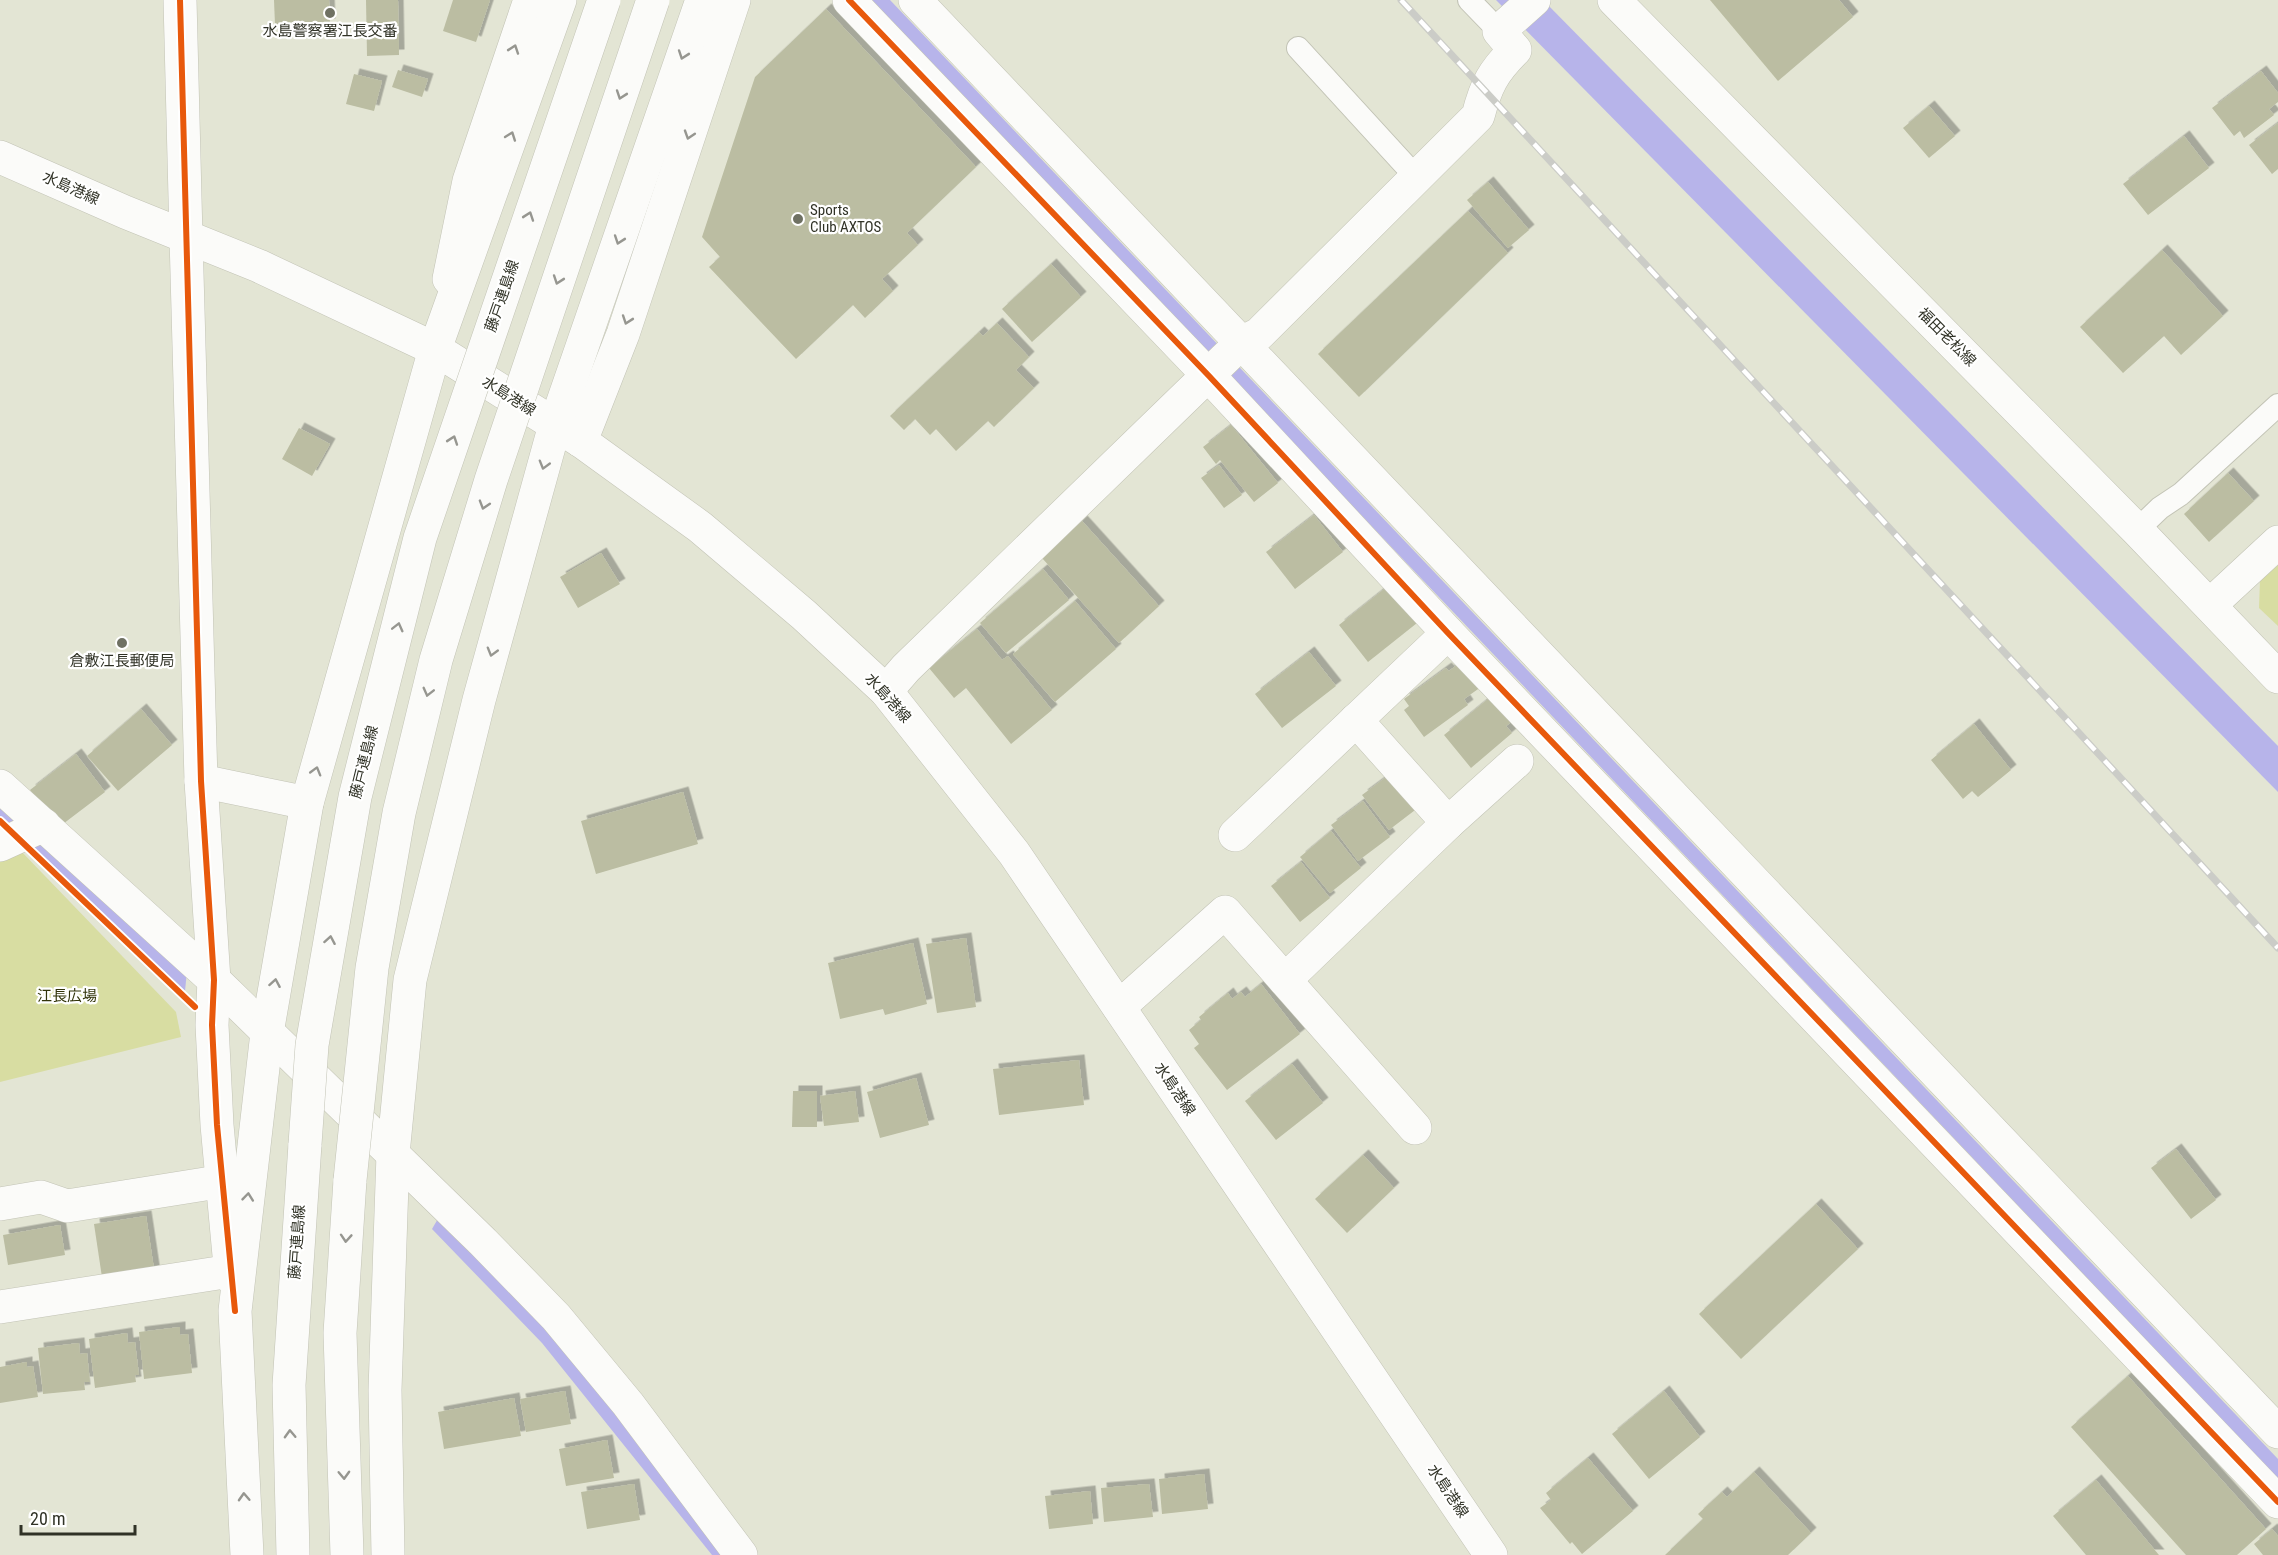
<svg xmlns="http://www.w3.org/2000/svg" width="2278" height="1555" viewBox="0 0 2278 1555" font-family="'Roboto Condensed','Noto Sans JP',sans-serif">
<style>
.green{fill:#d8dda2}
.water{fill:#b7b4ea}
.building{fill:#bbbda2;filter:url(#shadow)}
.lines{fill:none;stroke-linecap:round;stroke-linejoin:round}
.lane-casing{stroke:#c2c3b5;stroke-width:24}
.street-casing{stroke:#c2c3b5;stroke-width:34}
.secondary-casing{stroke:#c2c3b5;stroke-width:34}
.lane{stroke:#fbfbf9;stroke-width:22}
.street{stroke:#fbfbf9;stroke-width:33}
.secondary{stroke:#fbfbf9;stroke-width:33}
.rail-casing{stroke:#cbccc7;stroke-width:7}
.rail{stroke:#fff;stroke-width:4.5;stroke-dasharray:14;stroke-linecap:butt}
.secondary-bridge-casing{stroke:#c2c3b5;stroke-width:34;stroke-linecap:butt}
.secondary-bridge{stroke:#fbfbf9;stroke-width:33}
.cycleway-casing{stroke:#fff;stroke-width:10}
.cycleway{stroke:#e8590c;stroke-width:6}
.oneway{stroke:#969690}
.poi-dot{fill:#6f7163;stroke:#fff;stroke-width:2}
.labels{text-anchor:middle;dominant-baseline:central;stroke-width:4.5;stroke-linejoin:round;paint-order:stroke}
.poi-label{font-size:15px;fill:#303226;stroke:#fff}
.street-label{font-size:15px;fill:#303226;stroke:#fff}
.park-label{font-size:15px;fill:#32340a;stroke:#fff}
</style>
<defs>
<filter id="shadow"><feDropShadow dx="5.5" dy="-5.5" stdDeviation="0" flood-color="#0004"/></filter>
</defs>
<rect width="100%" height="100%" fill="#e3e5d4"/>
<g class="green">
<polygon points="2278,565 2278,626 2259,608 2260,580"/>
<polygon points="19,849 176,1012 181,1037 0,1082 0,858"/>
</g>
<g class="water">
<polygon points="871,0 890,0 2278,1459 2278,1479"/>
<polygon points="1496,0 1543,0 2278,746 2278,792"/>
<polygon points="0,799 187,971 185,991 0,816"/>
<polygon points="443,1210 552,1322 734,1555 712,1555 542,1343 432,1229"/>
</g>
<g class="building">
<polygon points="274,0 329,0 330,24 275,25"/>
<polygon points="366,0 398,0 399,55 367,56"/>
<polygon points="453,0 490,0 476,42 443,31"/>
<polygon points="1710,0 1839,0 1853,17 1778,81"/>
<polygon points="826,9 976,167 907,233 918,245 882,279 893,291 865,318 853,305 796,359 709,267 720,257 702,237 755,77"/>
<polygon points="398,70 428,79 422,97 392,87"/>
<polygon points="2261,71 2278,93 2278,102 2269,109 2274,115 2244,138 2240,131 2234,136 2212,108"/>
<polygon points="354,74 382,81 374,111 346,104"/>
<polygon points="1929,106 1955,136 1929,158 1903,128"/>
<polygon points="2278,123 2278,169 2272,174 2249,145"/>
<polygon points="2184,136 2209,168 2148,215 2123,184"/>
<polygon points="1488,182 1529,230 1508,248 1467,200"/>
<polygon points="1468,211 1508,253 1359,397 1318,354"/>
<polygon points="2162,250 2223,316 2181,355 2164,336 2123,373 2080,327"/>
<polygon points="1051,264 1081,297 1032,342 1002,309"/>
<polygon points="997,323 1029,357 1016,370 1034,388 994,427 988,421 956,451 936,429 930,435 915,419 904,430 890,416 979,332 983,336"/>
<polygon points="1231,425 1278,483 1254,502 1220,460 1216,464 1203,447"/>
<polygon points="299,428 330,444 312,476 282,459"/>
<polygon points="1219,465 1242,495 1224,508 1201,478"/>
<polygon points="2228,473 2254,501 2209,542 2184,514"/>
<polygon points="1314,515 1343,552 1295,589 1266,552"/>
<polygon points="1082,521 1159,606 1119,643 1042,558"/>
<polygon points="601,553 620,584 578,608 560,577"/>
<polygon points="1043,569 1069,600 1006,653 980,623"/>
<polygon points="1388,586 1417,623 1368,662 1339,625"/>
<polygon points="1075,601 1116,649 1055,702 1013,654"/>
<polygon points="977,629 1002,660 1008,656 1052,710 1011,744 966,688 954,698 929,668"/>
<polygon points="1309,652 1336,686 1282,728 1255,694"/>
<polygon points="1462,661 1481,687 1464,699 1468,705 1424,737 1404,710 1409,706 1404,699 1446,668 1449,671"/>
<polygon points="1493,695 1514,720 1506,726 1512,733 1471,768 1444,735"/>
<polygon points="141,709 172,745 118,791 87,756"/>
<polygon points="1974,724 2011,770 1978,797 1972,791 1963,799 1931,760"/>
<polygon points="76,754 105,792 59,827 30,790"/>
<polygon points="1393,772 1419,807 1389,830 1362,795"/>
<polygon points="683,792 698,844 596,874 581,821"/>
<polygon points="1363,801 1390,837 1358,861 1331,825"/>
<polygon points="1331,831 1361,868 1330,893 1300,857"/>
<polygon points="1301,862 1330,898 1300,922 1271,886"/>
<polygon points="966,938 976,1007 937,1013 926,944"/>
<polygon points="913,943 927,1004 885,1015 883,1009 840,1019 828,963"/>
<polygon points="1261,984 1300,1034 1227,1090 1194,1048 1199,1044 1189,1030 1201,1020 1199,1017 1228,993 1232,999 1241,992 1245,997"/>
<polygon points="1079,1060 1084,1105 999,1115 993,1069"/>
<polygon points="1292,1064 1323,1103 1276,1140 1245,1101"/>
<polygon points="916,1078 929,1125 880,1138 867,1092"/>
<polygon points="793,1091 817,1091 817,1127 792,1127"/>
<polygon points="855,1091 859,1122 824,1126 820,1096"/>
<polygon points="2176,1149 2216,1200 2191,1219 2151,1168"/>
<polygon points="1363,1155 1394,1188 1347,1233 1315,1199"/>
<polygon points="1816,1204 1858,1249 1741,1359 1699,1314"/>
<polygon points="146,1216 155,1276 103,1284 94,1224"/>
<polygon points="60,1225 65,1255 8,1265 3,1235"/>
<polygon points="180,1327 180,1335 188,1334 192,1373 144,1379 139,1332"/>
<polygon points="127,1333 128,1343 135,1342 139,1375 135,1375 136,1382 95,1388 89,1339"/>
<polygon points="79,1343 80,1354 87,1353 90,1382 84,1382 85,1390 43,1394 38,1348"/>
<polygon points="27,1362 27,1367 33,1366 38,1397 0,1403 0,1367"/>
<polygon points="2128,1376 2266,1529 2237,1555 2186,1555 2071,1427"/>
<polygon points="565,1391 571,1424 526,1432 520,1399"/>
<polygon points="1664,1391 1700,1437 1649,1479 1612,1434"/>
<polygon points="514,1398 521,1436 444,1449 438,1412"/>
<polygon points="607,1440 614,1478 566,1486 559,1449"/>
<polygon points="1588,1458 1633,1511 1582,1554 1572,1542 1570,1544 1540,1508 1551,1500 1546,1493"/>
<polygon points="1754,1472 1811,1533 1788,1555 1665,1555 1703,1519 1698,1514 1722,1492 1727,1497"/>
<polygon points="1204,1474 1208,1509 1162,1514 1159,1479"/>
<polygon points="2096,1480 2159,1555 2086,1555 2053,1516"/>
<polygon points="634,1484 640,1520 587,1529 581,1492"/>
<polygon points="1149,1484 1153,1517 1104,1522 1101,1488"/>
<polygon points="1090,1491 1093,1524 1049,1529 1045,1496"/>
<polygon points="2272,1529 2278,1536 2278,1555 2263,1555 2254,1544"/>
</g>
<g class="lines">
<g class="lane-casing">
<g id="lane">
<polyline points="1469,0 1499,31"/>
<polyline points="1298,48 1416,177"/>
<polyline points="2137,530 2160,508 2181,494 2278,405"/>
</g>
</g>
<g class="street-casing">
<g id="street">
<polyline points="849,0 1209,376 1448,633 2278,1502"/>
<polyline points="915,0 2278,1432"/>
<polyline points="186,237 201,781 214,980 212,1025 217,1125 231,1277"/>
<polyline points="449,279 469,181 530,0"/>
<polyline points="581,441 623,334 734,0"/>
<polyline points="2210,605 2278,542"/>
<path d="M 886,691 L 906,668 L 1241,343 L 1259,334 L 1478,116 C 1486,85 1493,72 1515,50 L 1499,31 L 1534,0"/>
<polyline points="1356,720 1448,823 1517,761"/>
<polyline points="201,781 307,803"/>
<polyline points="0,786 214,980 483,1242 556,1317 628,1404 741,1555"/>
<polyline points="1235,835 1448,633"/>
<polyline points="0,845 44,825"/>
<polyline points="1285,980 1448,823"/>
<polyline points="1119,1007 1225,912 1415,1128"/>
<polyline points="0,1204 41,1197 67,1206 224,1181"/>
<polyline points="0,1307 231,1271"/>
</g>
</g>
<g class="secondary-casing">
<g id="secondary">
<polyline points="180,0 186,237"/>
<polyline points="1614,0 2137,530 2278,677"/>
<polyline points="0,157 125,212 259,266 435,349 581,441 700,527 804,615 886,691 1014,853 1491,1555"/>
<polyline points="247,1555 235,1311 267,1033 307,803 435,349 560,0"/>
<polyline points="293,1555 289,1385 305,1144"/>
<polyline points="347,1555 340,1333 350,1180"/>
<polyline points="388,1555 385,1390 393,1154 410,980 479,700 555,425 702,0"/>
</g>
</g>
<use href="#lane" class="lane"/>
<use href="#street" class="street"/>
<use href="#secondary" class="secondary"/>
<g class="rail-casing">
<polyline id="rail" points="1401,0 2278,948"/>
</g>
<use href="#rail" class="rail"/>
<g class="secondary-bridge-casing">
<g id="secondary-bridge">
<polyline points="305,1144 312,1045 355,797 420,538 604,0"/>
<polyline points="350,1180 372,968 399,813 436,660 491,480 653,0"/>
</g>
</g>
<use href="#secondary-bridge" class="secondary-bridge"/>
<g class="cycleway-casing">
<g id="cycleway">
<polyline points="180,0 201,781 214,980 212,1025 217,1125 235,1311"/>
<polyline points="849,0 1209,376 1448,633 2278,1502"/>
<polyline points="0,821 195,1007"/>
</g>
</g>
<use href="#cycleway" class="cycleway"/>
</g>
<defs><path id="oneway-chevron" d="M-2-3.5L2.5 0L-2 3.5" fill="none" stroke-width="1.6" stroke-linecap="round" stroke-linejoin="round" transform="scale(1.5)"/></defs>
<g class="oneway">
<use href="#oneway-chevron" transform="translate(514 49) rotate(-71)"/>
<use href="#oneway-chevron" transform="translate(683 55) rotate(109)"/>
<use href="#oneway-chevron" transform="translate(621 95) rotate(109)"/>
<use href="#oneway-chevron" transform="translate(689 135) rotate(108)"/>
<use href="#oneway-chevron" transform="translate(511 136) rotate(-70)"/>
<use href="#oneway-chevron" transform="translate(529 216) rotate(-71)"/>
<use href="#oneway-chevron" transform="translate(619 240) rotate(109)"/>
<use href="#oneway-chevron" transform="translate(558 280) rotate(109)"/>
<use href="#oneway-chevron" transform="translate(627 320) rotate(109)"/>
<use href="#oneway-chevron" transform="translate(453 440) rotate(-71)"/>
<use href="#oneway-chevron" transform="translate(544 465) rotate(106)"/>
<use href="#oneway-chevron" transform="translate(484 505) rotate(107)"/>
<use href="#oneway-chevron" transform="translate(398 627) rotate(-76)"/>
<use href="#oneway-chevron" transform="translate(492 652) rotate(106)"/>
<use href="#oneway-chevron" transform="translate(428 692) rotate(104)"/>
<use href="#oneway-chevron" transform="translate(316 771) rotate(-74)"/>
<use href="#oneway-chevron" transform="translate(330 940) rotate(-80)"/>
<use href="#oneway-chevron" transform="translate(275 983) rotate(-80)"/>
<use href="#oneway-chevron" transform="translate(248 1197) rotate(-84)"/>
<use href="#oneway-chevron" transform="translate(346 1238) rotate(94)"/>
<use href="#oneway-chevron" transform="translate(290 1434) rotate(-92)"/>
<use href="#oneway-chevron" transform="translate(344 1475) rotate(88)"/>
<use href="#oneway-chevron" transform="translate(244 1497) rotate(-93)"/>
</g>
<g class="poi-dot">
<circle cx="330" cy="13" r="6"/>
<circle cx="798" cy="219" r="6"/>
<circle cx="122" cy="643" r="6"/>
</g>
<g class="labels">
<g class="poi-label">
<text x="330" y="31">水島警察署江長交番</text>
<text x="810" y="210" text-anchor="start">Sports<tspan x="810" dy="17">Club AXTOS</tspan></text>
<text x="122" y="661">倉敷江長郵便局</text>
</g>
<g class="street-label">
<text transform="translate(71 188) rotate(24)">水島港線</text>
<text transform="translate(502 296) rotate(-71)">藤戸連島線</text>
<text transform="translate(1947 337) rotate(45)">福田老松線</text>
<text transform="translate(509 396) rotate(32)">水島港線</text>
<text transform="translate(888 698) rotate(48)">水島港線</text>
<text transform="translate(364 762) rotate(-76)">藤戸連島線</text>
<text transform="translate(1175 1089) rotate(56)">水島港線</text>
<text transform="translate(297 1242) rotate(-86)">藤戸連島線</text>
<text transform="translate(1448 1491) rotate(56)">水島港線</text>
</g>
<g class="park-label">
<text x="67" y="996">江長広場</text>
</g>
</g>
<path d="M21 1525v9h114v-9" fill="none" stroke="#303226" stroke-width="3"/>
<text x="30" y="1525" font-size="18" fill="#303226" stroke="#ffffff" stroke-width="4.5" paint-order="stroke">20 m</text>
</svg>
